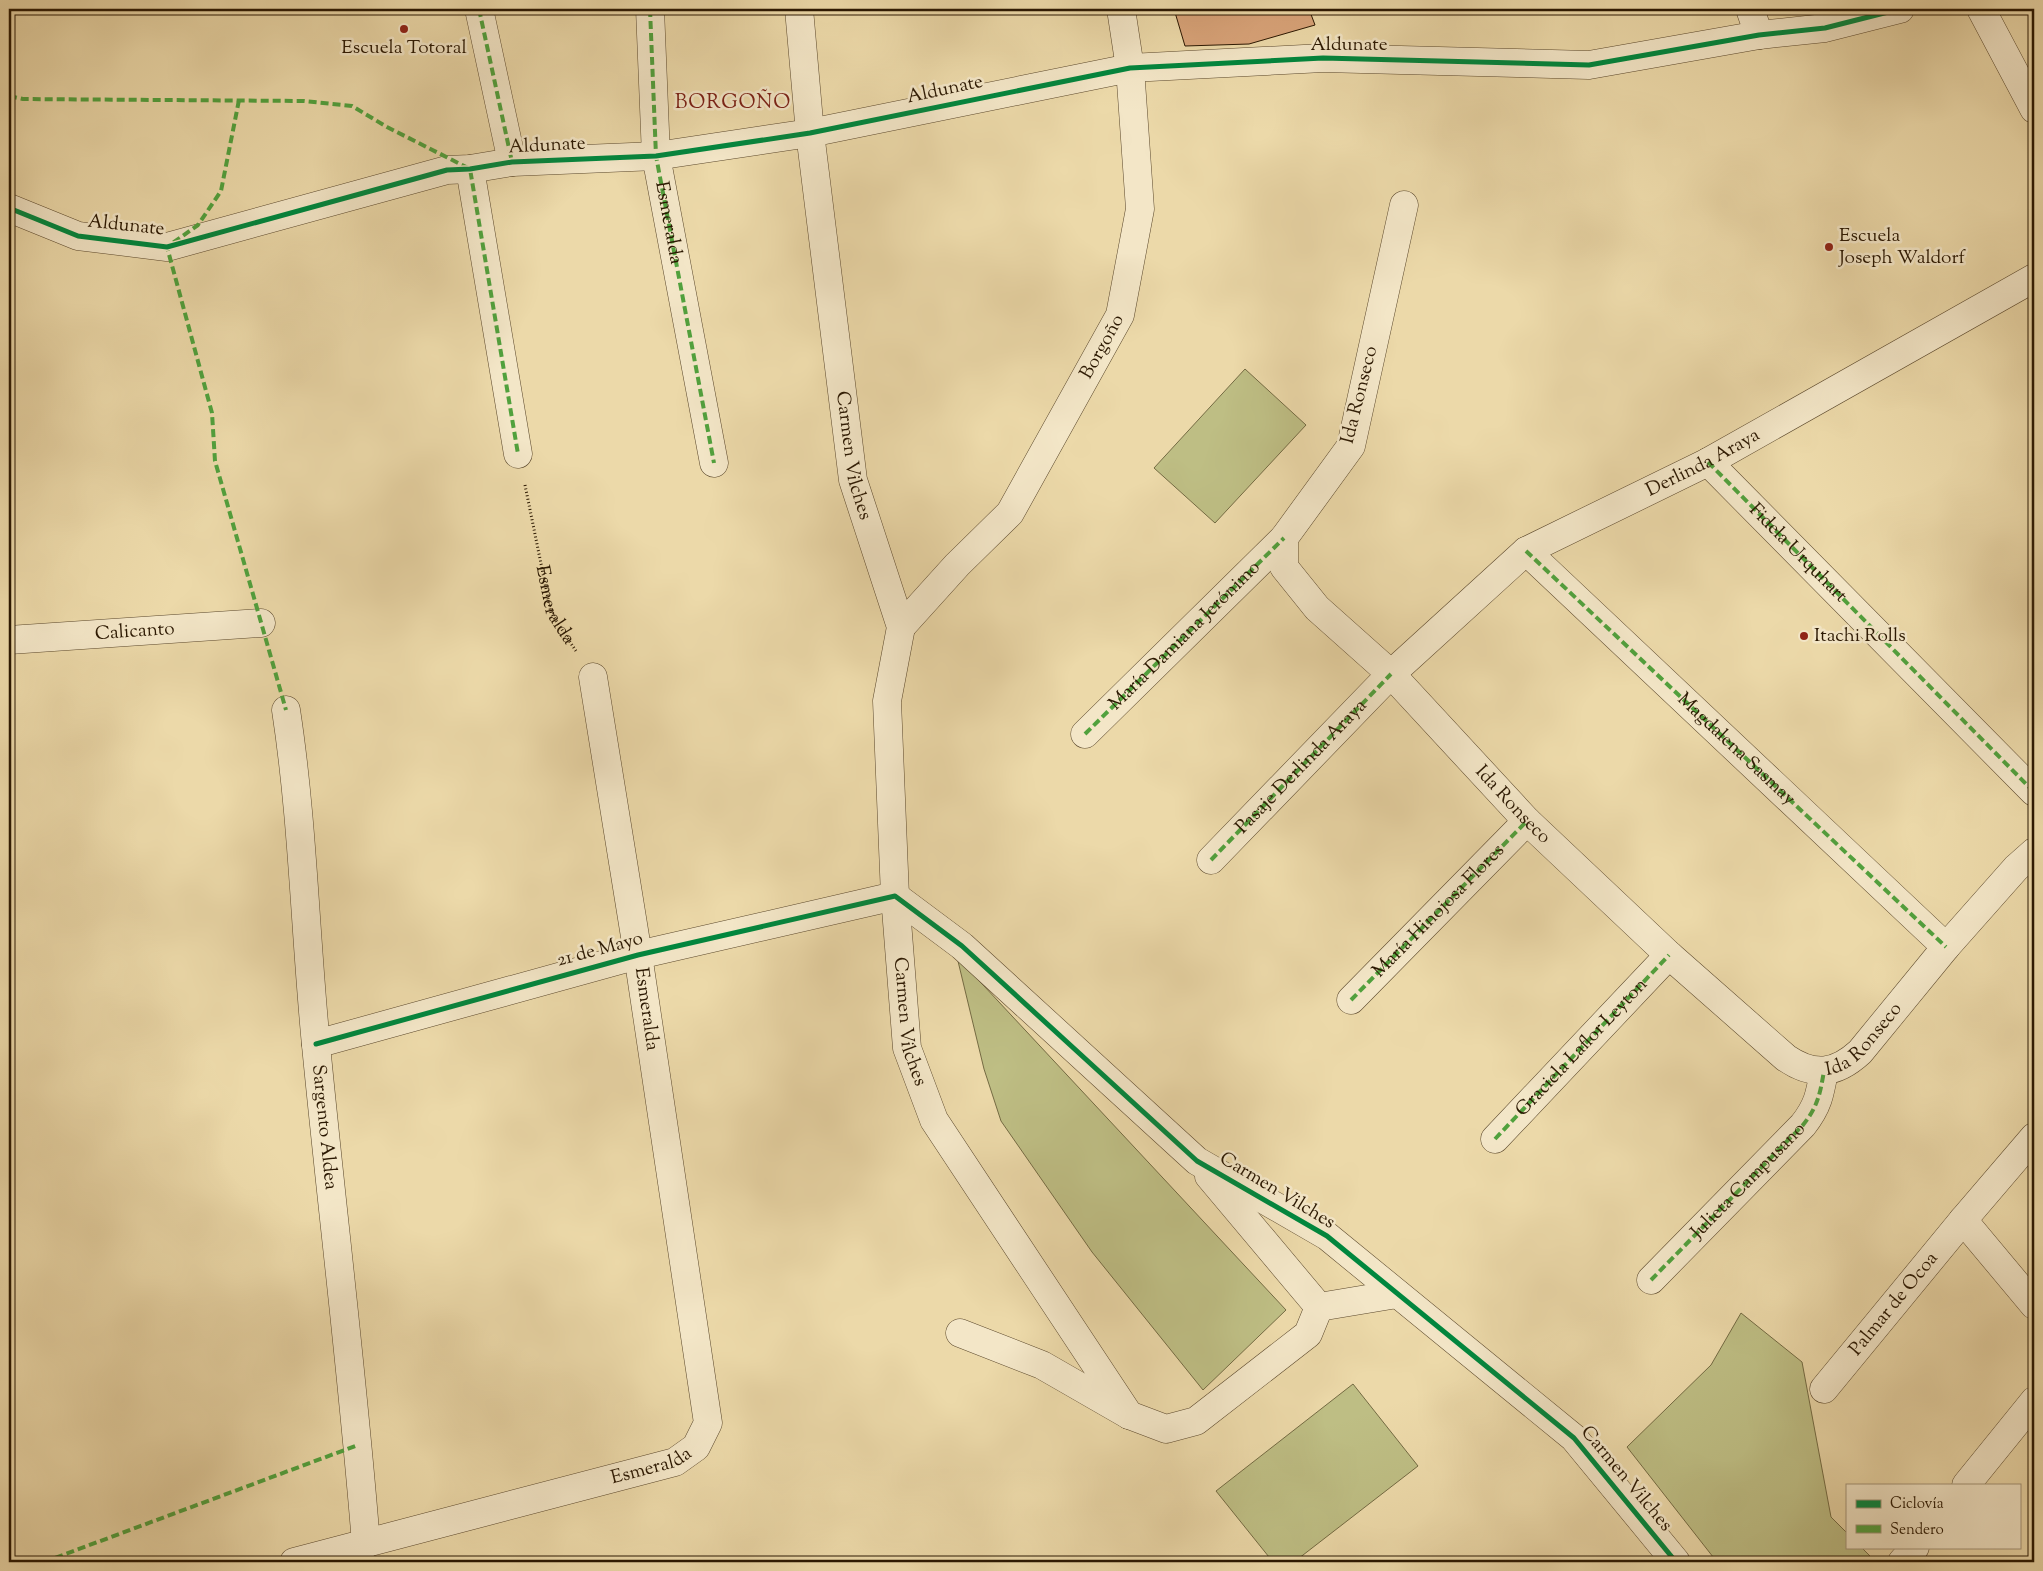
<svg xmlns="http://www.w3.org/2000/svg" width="2043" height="1571" viewBox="0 0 2043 1571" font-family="'Sorts Mill Goudy',serif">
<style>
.green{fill:#bebe84;stroke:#746b43}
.building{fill:#d8a379;stroke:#2b1802}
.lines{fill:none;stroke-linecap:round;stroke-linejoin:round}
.street-casing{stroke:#5b482c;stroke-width:29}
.path{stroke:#2b1802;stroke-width:3;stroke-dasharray:1 2.5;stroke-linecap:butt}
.street{stroke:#f3e6c7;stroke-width:28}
.quiet{stroke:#51a13d;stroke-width:4;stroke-dasharray:8 4;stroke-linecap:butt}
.cycleway-casing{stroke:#f3e6c7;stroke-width:8}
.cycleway{stroke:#00873e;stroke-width:5}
.poi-dot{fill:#8f2418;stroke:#f3e6c7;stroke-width:2}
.labels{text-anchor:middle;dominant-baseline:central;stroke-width:5;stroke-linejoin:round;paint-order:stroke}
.street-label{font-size:19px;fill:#2b1802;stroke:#f3e6c7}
.poi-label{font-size:19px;fill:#2b1802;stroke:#f3e6c7;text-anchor:start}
.neighbourhood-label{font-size:20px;letter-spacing:1px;fill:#7a1f14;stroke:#f3e6c7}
</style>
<rect width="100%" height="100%" fill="#ecd9a9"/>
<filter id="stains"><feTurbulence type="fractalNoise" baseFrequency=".004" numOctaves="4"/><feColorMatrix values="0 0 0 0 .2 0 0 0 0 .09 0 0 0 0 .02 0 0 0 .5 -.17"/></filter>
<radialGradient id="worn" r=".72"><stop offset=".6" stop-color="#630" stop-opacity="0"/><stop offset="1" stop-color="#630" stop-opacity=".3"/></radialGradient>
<g class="green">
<polygon points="1245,369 1306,425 1215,523 1154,468"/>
<polygon points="957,957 1286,1310 1203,1390 1092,1252 1001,1121 984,1069"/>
<polygon points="1741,1313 1802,1362 1831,1517 1847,1533 1847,1547 1861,1547 1876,1562 1717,1562 1627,1447 1711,1365"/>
<polygon points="1353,1384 1418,1466 1294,1562 1273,1562 1216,1491"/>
</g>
<polygon class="building" points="1174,9 1309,9 1315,25 1249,44 1185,46"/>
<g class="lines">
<g class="street-casing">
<g id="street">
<polyline points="479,9 512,162"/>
<path id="s2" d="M 650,9 L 656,156 L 714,463"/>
<path id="s3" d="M 799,9 L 810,133 L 853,480 L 901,627 L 887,701 L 895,896 L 907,1048 L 934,1120 L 1129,1415"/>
<polyline points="1750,9 1759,35"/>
<polyline points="1981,9 2034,109"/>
<polyline points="470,169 518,454"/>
<path id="s4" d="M 1404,205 L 1351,446 L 1284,538 L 1284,567 L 1317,608 L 1391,674 L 1527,821 L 1669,955 L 1786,1058 C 1814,1077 1836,1074 1860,1052 L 1946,947 L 2016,868 L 2034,852"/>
<polyline points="9,208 78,236 167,247 447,170 470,169 512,162 656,156 810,133 1130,68 1323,58 1589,65 1759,35 1825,28 1900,9"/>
<path id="s5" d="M 1708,462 L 2034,792"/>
<path id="s6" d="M 1526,551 L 1946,947"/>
<path id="s7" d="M 901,627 L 957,565 L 1010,513 L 1120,315 L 1140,209 L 1130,68 L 1121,9"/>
<path id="s8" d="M 9,640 L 261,623"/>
<path id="s9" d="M 286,710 C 303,821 305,933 316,1045 C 332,1211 353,1377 366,1544"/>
<polyline points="1085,734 1284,538"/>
<path id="s10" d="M 1211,860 L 1391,674 L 1526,551 L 1708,462 L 2034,278"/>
<path id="s11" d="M 1351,1000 L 1527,821"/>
<polyline points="316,1044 638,955 895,896 962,946 1197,1161 1327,1236 1574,1438 1676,1562"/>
<path id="s12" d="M 1495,1139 L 1669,955"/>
<polyline points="1209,1176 1319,1307"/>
<polyline points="1963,1220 2034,1305"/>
<path id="s13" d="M 1651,1280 L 1803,1125 C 1818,1106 1820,1094 1824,1071"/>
<polyline points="1319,1307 1397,1294"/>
<polyline points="960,1333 1042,1365 1129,1415 1166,1429 1196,1421 1308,1334 1319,1307"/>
<path id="s14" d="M 1824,1389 L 1963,1220 L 2034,1137"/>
<polyline points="1966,1485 2034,1401"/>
<path id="s15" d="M 294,1562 L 675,1462 L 696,1447 L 708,1423 L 638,955 L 593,677"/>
<polyline points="1902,1562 1915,1547"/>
</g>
</g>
<path class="path" id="s1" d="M 525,485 L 551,613 L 576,651"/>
<use href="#street" class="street"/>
<g class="quiet">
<polyline points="479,9 512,162"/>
<polyline points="650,9 656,156 714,463"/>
<polyline points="9,96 23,99 304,101 352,106 387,127 470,169 518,454"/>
<polyline points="239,100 221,191 198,225 167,247 212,413 215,461 286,710"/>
<polyline points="1708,462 2034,792"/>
<polyline points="1526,551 1946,947"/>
<path id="s16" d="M 1085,734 L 1284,538"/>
<polyline points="1211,860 1391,674"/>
<polyline points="1351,1000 1527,821"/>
<polyline points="1495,1139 1669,955"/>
<path d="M 1651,1280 L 1803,1125 C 1818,1106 1820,1094 1824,1071"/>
<polyline points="44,1562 358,1445"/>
</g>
<g class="cycleway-casing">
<g id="cycleway">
<polyline points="9,208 78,236 167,247 447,170 470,169 512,162 656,156 810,133 1130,68 1323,58 1589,65 1759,35 1825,28 1900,9"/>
<polyline points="316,1044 638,955 895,896 962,946 1197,1161 1327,1236 1574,1438 1676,1562"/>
</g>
</g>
<use href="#cycleway" class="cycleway"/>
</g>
<g class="poi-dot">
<circle cx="404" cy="29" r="5"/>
<circle cx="1829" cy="247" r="5"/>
<circle cx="1804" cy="636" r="5"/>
</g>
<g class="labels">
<g class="street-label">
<text x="1349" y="45">Aldunate</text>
<text transform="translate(945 90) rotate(-12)">Aldunate</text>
<text transform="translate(547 146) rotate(-3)">Aldunate</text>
<text stroke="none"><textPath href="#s2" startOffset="215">Esmeralda</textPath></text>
<text transform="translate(126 226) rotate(6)">Aldunate</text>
<text stroke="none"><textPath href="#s7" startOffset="348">Borgoño</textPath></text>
<text transform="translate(1360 395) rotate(-76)">Ida Ronseco</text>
<text stroke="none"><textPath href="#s3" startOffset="450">Carmen Vilches</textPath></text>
<text stroke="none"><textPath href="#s10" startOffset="639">Derlinda Araya</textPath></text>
<text stroke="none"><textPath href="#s5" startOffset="128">Fidela Urquhart</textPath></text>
<text stroke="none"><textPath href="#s1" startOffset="124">Esmeralda</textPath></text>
<text stroke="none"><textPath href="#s8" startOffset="126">Calicanto</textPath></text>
<text stroke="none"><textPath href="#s16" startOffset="140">María Damiana Jerónimo</textPath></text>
<text stroke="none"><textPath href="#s6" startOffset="289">Magdalena Sasmay</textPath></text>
<text stroke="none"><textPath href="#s10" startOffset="130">Pasaje Derlinda Araya</textPath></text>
<text stroke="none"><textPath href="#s4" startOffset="720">Ida Ronseco</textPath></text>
<text stroke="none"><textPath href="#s11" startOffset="125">María Hinojosa Flores</textPath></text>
<text transform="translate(600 950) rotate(-15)">21 de Mayo</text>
<text transform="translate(646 1009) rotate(82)">Esmeralda</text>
<text stroke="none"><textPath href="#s3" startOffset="1026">Carmen Vilches</textPath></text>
<text stroke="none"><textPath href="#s4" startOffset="1185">Ida Ronseco</textPath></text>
<text stroke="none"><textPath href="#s12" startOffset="126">Graciela Laflor Leyton</textPath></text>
<text stroke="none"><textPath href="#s9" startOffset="419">Sargento Aldea</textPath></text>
<text stroke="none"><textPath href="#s13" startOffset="139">Julieta Campusano</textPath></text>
<text transform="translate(1277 1191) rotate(31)">Carmen Vilches</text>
<text stroke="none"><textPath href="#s14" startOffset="110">Palmar de Ocoa</textPath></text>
<text stroke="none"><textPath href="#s15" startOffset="370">Esmeralda</textPath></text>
<text transform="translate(1626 1479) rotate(50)">Carmen Vilches</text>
</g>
<g class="poi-label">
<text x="404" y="48" text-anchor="middle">Escuela Totoral</text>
<text x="1839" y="236">Escuela<tspan x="1839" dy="22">Joseph Waldorf</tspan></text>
<text x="1814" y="636">Itachi Rolls</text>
</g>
<g class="neighbourhood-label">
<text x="733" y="103">BORGOÑO</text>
</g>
</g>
<rect width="2043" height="1571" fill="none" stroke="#ecd9a9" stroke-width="30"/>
<rect x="10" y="10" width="2023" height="1551" fill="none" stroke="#2b1802" stroke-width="2.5"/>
<rect x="15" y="15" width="2013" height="1541" fill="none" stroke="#2b1802"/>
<rect x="1846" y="1484" width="175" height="65" fill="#f3e6c7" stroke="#a39478"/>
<rect x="1856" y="1500" width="25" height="8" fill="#00873e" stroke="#a39478"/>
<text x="1890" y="1508" font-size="15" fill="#2b1802">Ciclovía</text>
<rect x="1856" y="1525" width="25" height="8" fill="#51a13d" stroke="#a39478"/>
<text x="1890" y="1534" font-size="15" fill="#2b1802">Sendero</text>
<rect width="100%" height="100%" filter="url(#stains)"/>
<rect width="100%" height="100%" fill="url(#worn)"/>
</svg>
